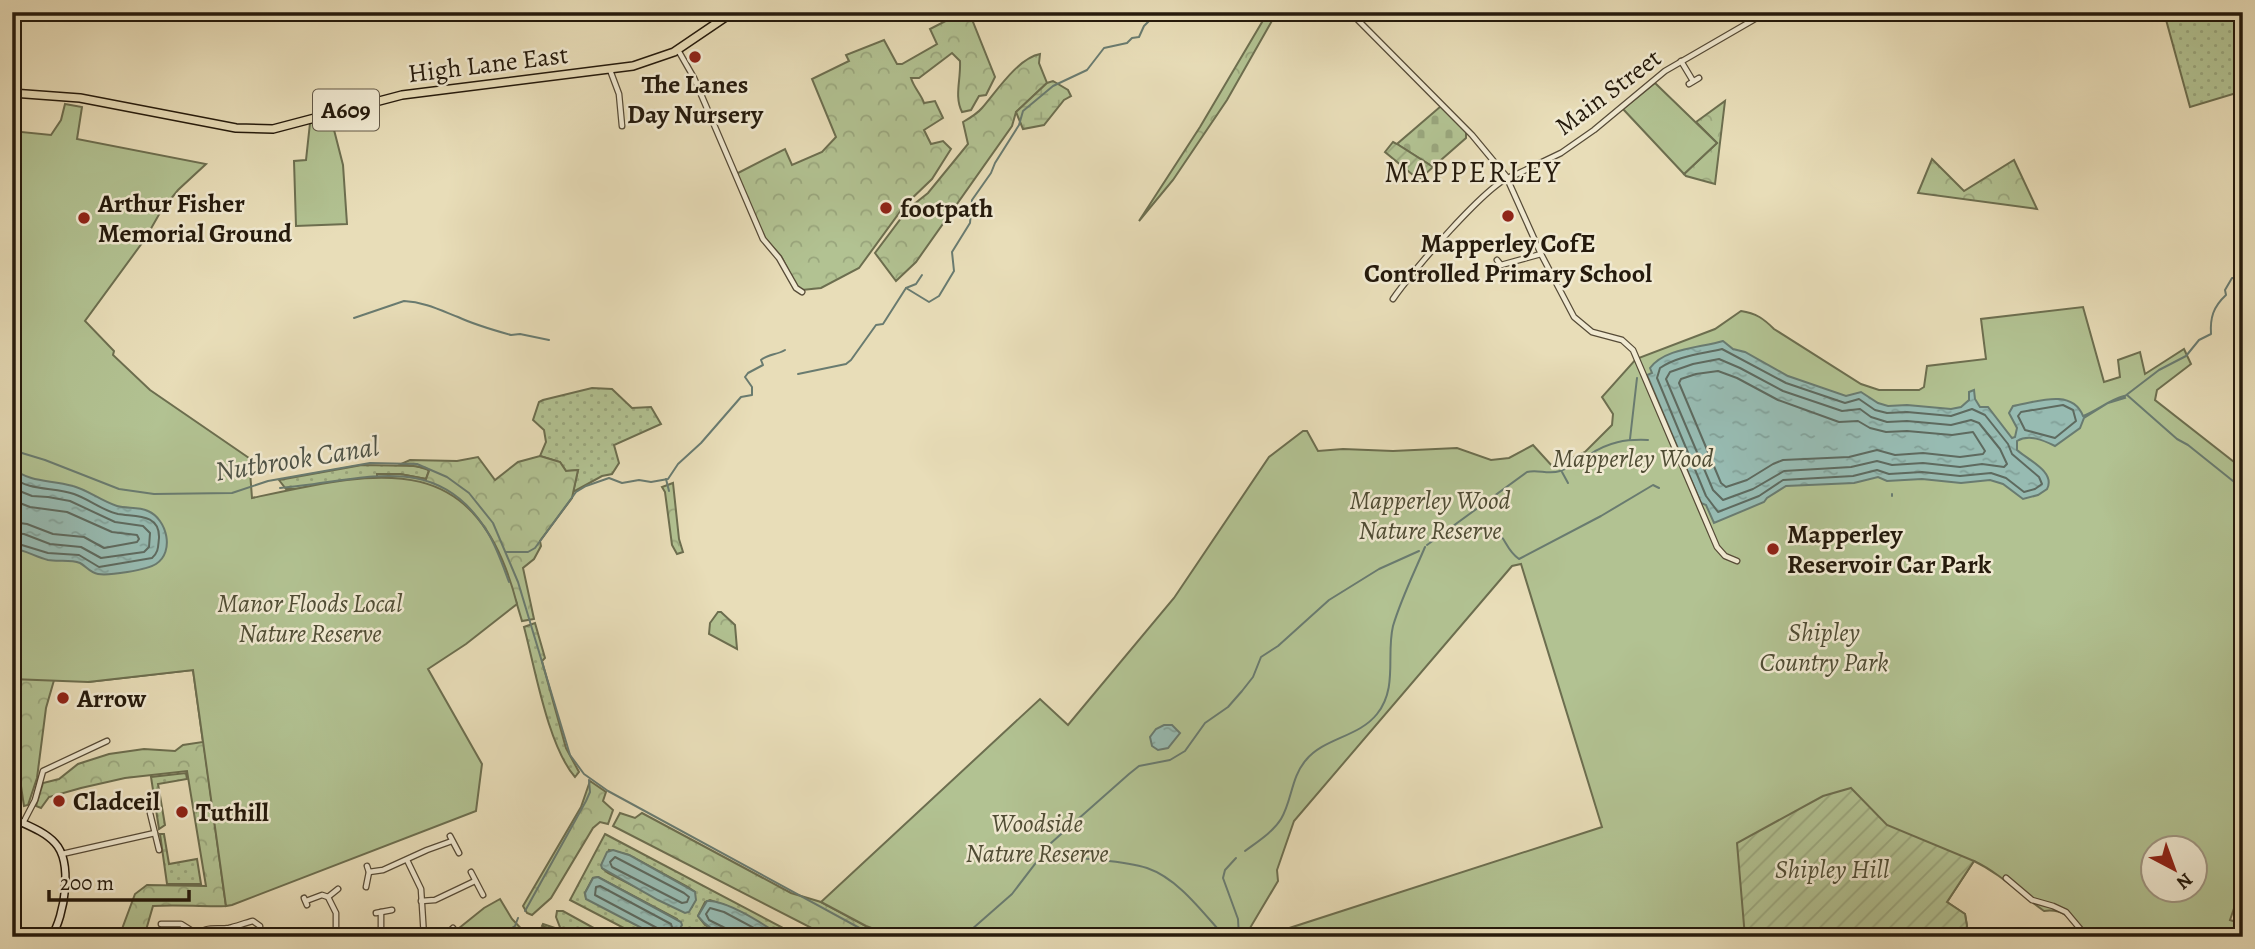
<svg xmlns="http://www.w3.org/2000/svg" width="2255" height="949" viewBox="0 0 2255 949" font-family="Alegreya,serif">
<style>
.grass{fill:url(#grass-dots);stroke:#6c6e4f;stroke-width:2;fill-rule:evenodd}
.forest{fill:url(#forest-crowns);stroke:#6c6e4f;stroke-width:2}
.wetland{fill:url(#wetland-marsh);stroke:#6c6e4f;stroke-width:2}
.cemetery{fill:url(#cemetery-stones);stroke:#6c6e4f;stroke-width:2}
.park{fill:#b2c292;stroke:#6c6e4f;stroke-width:2;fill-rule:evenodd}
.garden{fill:url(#garden-furrows);stroke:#6c6e4f;stroke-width:2}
.water{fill:url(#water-ripples);stroke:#697b70;stroke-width:2}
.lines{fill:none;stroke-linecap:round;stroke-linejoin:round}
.shore{stroke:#5e6a5f;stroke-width:2}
.stream{stroke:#697b70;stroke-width:2}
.street-casing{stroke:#564b37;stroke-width:7}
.secondary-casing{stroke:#251a0c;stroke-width:9}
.primary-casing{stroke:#251a0c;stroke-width:10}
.street{stroke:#f0e9d1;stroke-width:4.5}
.secondary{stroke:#f0e9d1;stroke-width:6}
.primary{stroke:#e8ddb8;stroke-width:7}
.poi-dot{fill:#8f2418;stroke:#f0e9d1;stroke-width:2.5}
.labels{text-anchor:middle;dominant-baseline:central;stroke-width:5;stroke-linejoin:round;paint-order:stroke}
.shield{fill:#f0e9d1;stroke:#625847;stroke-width:2}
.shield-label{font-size:24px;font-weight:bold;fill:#251a0c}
.street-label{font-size:26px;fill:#251a0c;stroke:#f0e9d1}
.poi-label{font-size:26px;font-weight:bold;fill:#251a0c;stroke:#f0e9d1;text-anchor:start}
.park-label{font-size:26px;font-style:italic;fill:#4f4c34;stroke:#f0e9d1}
.water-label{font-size:28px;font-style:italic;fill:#4d5246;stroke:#f0e9d1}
.quarter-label{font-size:30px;letter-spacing:2px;fill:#251a0c;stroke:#f0e9d1}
</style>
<defs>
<pattern id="grass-dots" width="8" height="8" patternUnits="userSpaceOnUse" patternTransform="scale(1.75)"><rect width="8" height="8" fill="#b2c292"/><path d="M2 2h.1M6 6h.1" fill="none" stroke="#99a67d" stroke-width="1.8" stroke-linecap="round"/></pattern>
<pattern id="forest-crowns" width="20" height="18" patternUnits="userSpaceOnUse" patternTransform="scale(1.75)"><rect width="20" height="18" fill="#b2c292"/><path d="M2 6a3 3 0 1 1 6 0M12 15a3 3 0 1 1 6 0" fill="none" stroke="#99a67d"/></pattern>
<pattern id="wetland-marsh" width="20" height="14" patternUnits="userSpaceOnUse" patternTransform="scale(1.75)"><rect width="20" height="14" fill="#b2c292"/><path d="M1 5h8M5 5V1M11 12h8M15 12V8" fill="none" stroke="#99a67d"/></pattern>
<pattern id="cemetery-stones" width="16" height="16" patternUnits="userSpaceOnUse" patternTransform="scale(1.75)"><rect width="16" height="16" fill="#b2c292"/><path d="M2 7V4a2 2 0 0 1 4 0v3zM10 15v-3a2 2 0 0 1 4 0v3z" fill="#99a67d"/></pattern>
<pattern id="garden-furrows" width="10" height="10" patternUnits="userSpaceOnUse" patternTransform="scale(1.75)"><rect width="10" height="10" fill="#b2c292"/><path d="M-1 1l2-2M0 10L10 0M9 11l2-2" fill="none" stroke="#99a67d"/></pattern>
<pattern id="water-ripples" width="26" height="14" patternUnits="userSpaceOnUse" patternTransform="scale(1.75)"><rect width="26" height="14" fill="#97bbb2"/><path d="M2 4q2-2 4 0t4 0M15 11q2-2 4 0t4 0" fill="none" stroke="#82a098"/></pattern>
</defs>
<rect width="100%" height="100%" fill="#e8ddb8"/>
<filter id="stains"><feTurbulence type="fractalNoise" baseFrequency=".00286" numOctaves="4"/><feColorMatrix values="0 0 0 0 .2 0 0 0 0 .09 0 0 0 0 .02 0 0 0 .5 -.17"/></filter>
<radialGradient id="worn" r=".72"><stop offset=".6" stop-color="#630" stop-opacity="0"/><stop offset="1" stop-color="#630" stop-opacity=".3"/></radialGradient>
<g class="grass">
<polygon points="2165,16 2243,20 2243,91 2190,107"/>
<polygon points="592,388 612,389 632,408 651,407 661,424 614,445 619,463 612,474 602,476 573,492 578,470 566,471 560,462 540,456 546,442 544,430 533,420 539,402 543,400"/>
<polygon points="362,465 416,466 429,470 426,479 400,474 377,474 377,480 297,489 286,489 279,480"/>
<path d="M 535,623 L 545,658 L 542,661 L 566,748 L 579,772 L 575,777 C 548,746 535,668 524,627 Z"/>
<polygon points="186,773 187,779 158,784 165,825 159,829 151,777"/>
<polygon points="160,834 164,834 169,864 197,859 201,884 167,884"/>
<path d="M 605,834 L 800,937 L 783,937 L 727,906 L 710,900 L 705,902 L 698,916 L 705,925 L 727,937 C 713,937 702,929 689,931 L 685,937 L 675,937 L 680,926 L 677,919 L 598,877 L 593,878 L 585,893 L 586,898 L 660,937 L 641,937 L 570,900 ZM 609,850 L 629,855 L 688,887 L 695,892 L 692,907 L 689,910 L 680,910 L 608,873 L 602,868 Z"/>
<polygon points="557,911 563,911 610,937 571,937 542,926 543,924 561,930 556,917"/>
</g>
<g class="forest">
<path d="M 963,12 L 969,12 L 995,77 L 986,95 L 979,96 L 971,110 L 962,112 C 954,96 961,80 960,61 L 952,53 L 919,78 L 911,78 C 914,88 921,94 924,103 L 935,101 L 943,118 L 924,130 L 931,144 L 943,141 L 951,149 L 932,179 L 905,205 L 859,268 L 821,288 L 802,290 L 797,287 L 781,256 L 765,238 L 736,174 L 785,149 L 792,165 L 822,152 L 836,137 L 812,79 L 849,61 L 846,55 L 884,40 L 897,64 L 902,64 L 937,44 L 930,29 Z"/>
<polygon points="1268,12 1277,12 1227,100 1173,180 1139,221 1200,127"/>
<path d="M 1040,54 L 1039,63 L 1047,83 L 1016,112 L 1012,126 L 916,262 L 896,281 L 875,253 L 908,209 L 928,193 L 968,144 L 963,122 C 970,118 977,114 982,108 C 996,92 1018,58 1040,54 Z"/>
<polygon points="1725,101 1715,184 1686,176 1684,174 1717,143 1696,122"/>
<polygon points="1932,159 1964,191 2014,160 2037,209 1918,193"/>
<polygon points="540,456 560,462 566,471 578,470 572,498 540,541 541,546 534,559 523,568 534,619 522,621 516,601 491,542 377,480 377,474 400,474 426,479 429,471 426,468 401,464 410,460 457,461 478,457 495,480 518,462"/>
<polygon points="673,483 679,539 683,552 677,554 672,545 665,492 662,487"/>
<polygon points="718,612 721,612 735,625 737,649 709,634 710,623"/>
<polygon points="61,656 46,708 37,778 28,805 24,806 12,727 12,675"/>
<path d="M 229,661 L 204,746 L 226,906 C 201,907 177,904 153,906 L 144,937 L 119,937 L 135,894 L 147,885 L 206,886 L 187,771 L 125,778 L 81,788 L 49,797 L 41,808 L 36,806 L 43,783 L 59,779 L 78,764 L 109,754 L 144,749 L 175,751 L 183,745 L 203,742 L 193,670 L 88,682 Z"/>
<polygon points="590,781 606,792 603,801 613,810 608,824 600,822 593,828 551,898 532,915 527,913 523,906 581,807"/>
<polygon points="620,813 635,818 642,813 791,893 821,902 866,926 896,937 829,937 613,826"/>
</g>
<polygon class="wetland" points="1053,81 1068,90 1071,96 1064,100 1044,125 1023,129 1016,112 1047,83"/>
<polygon class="cemetery" points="1441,106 1466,131 1466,138 1433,167 1397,144"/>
<g class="park">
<polygon points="1655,83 1717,143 1684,174 1623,109"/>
<path d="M 65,104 L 82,107 L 77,139 L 206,164 L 178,190 L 161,211 L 145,239 L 85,321 L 114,351 L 113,355 L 150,390 L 249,458 L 252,498 C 381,470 476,446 517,604 L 466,644 L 428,669 L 482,764 L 476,811 L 232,905 L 226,906 L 193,670 L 88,682 L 12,679 L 12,131 L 51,135 L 61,120 Z"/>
<polygon points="327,120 332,122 343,165 347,224 296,226 294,161 306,160 310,123"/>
<path d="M 2083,307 L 2104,382 L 2120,377 L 2118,360 L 2140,352 L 2145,374 L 2184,349 L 2191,364 L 2157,390 L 2155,400 L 2243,469 L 2243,882 L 2230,920 L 2243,924 L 2243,937 L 2085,937 C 2072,921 2066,908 2044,911 C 2020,894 2001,874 1974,861 L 1947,902 L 1965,914 L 1967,926 L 1964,934 L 1967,937 L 1270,937 L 1274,933 L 1602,827 L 1521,564 L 1512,566 L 1294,821 L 1277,870 L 1278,881 L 1250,928 L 1248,937 L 896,937 L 866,926 L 821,902 L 1040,699 L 1068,725 L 1174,598 L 1269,457 L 1303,431 L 1307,431 L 1318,451 L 1343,449 L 1393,451 L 1457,448 L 1491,460 L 1509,458 L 1533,445 L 1553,467 L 1585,452 L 1612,425 L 1613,414 L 1602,397 L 1636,359 L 1715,329 L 1741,311 C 1756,313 1764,319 1774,329 L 1861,384 L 1879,390 L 1919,390 L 1924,387 L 1927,366 L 1986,359 L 1981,319 ZM 2154,848 L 2196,848 L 2196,890 L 2154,890 Z"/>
<polygon points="500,899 512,919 529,937 448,937 484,908"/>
</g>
<g class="garden">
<polygon points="1393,142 1397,144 1433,167 1419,180 1385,152"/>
<polygon points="1851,788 1887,825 1974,861 1947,902 1965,914 1967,926 1964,934 1967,937 1745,937 1737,843 1823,796"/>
</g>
<g class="water">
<path d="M 1723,341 L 1733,349 L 1745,352 L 1788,376 L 1846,396 L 1861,392 L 1878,403 L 1888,406 L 1907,405 L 1951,409 L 1961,407 L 1969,400 L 1969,392 L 1974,390 L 1975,399 L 1980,407 L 1988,407 L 2012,438 L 2015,437 L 2017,428 L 2009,413 L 2013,406 C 2036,402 2072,388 2083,416 C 2098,410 2109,400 2124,396 L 2125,398 L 2108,403 L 2084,418 L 2080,428 L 2055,446 C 2043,440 2029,434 2017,441 L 2017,450 C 2028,460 2056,472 2047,489 L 2038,495 L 2023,499 L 2003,484 L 1990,480 L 1961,483 L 1922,479 L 1887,481 L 1878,477 L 1854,483 L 1786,486 L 1767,498 L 1764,502 L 1714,523 L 1706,505 L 1701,503 L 1647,375 L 1652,373 L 1650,368 C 1665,348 1700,348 1723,341 Z"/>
<path d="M 12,468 C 33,484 49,479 73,486 C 88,490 101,501 117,506 C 127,509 138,506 148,511 C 167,519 175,552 156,564 C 147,570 108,576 98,574 C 90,573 86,566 80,563 C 70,559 58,562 48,560 C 36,557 25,550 12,548 Z"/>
<polygon points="1164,725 1172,725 1180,733 1168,748 1158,750 1152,746 1150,737 1156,729"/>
<polygon points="613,850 629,855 695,892 696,900 689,912 685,913 658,900 602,868 601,865 607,852"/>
<polygon points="598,877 681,922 682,925 675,936 655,935 586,899 585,893 593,878"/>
<path d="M 707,901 C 726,899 766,926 783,937 C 752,937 718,943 698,916 Z"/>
</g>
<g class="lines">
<g class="shore">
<path d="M 1722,349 L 1786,383 L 1845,403 L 1859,399 L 1875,410 L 1887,413 L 1907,412 L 1951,416 L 1972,409 L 1985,415 L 2008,444 L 2012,454 L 2039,477 L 2042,484 L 2035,489 L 2024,492 L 2006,478 L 1991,473 L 1960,476 L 1922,472 L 1889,474 L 1877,470 L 1853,476 L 1783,480 L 1759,496 L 1718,512 L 1706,496 L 1657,378 L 1660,368 C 1677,356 1701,354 1722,349 Z"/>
<polygon points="1719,359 1740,368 1783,391 1842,411 1860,409 1871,417 1887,422 1907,421 1951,425 1971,420 1979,423 2000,449 2007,464 2004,467 1982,464 1960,467 1923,463 1892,465 1877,461 1851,467 1784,471 1753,489 1723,500 1713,490 1666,379 1670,372 1693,364"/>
<polygon points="1718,371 1737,378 1778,400 1839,422 1858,421 1870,428 1886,432 1907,431 1952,435 1973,432 1985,451 1983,454 1960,457 1923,453 1895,455 1877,450 1849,457 1783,460 1773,464 1747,480 1726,487 1721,483 1679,383 1681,379 1696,374"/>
<polygon points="2063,405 2073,410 2076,421 2055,438 2025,430 2018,416 2021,412"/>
<path d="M 12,477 C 29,491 54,487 74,494 C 89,499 103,511 118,514 C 135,517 160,513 159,538 C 158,546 159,552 152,558 L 99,567 L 79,555 L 48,553 L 12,542"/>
<polyline points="12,488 32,496 48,497 70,501 115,522 143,526 150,533 149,547 144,552 101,558 81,547 50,544 24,534 12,533"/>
<polyline points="12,500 30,507 67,512 112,532 137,535 139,539 137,542 104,548 84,537 53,534 27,524 12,522"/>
<polygon points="615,857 684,893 689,897 687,902 682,903 612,867 610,862"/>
<polyline points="660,937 657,928 595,895 596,887 600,886 671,924 672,927 670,937"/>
<polyline points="728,937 725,928 709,920 706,914 710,908 724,912 771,937"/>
</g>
<g class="stream">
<polyline points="906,288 929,302 939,296 954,271 952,252 970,223 972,200 991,173 995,163 1019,125 1023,111 1053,86 1087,70 1104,48 1127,43 1132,38 1139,37 1144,26 1158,12"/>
<path d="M 354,318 L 404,301 C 424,302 440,310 458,317 C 475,325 493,330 511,335 L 520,334 L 549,340"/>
<polyline points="798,374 846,364 851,360 876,325 883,324 906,288 916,284 922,275"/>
<polyline points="2127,395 2177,439 2188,445 2243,489"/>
<path d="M 2125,396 L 2159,370 L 2186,356 L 2199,340 L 2211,334 C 2210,318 2213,307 2226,295 L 2225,290 L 2232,278 L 2243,278"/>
<polyline points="1630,439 1637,378"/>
<polyline points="12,450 45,460 119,489 154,494 232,493 268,481 370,463 417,464 447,477 469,493 493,523 518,582 570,755 584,774 608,791 876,937"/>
<polyline points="1562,472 1568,483"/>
<polyline points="666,479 669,491"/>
<path d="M 280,488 C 360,482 437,447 488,533 C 497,548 503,566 509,582"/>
<polyline points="1892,496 1892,494"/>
<path d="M 1496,531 C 1506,538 1506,550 1519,559 L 1601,516 L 1653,485 L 1659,488"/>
<path d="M 1427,545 L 1527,472 C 1538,469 1548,475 1560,471 C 1570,468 1580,460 1589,455 C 1608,442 1626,439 1648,440"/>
<path d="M 506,552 L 528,552 L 535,548 L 576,492 L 586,486 L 609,478 L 622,483 L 639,480 L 651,482 L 668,479 L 678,464 L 701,443 L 741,397 L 752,395 L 752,387 L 745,377 L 748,373 L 763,365 L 761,360 C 768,354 777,355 785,350"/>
<polyline points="1046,851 1065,857"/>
<path d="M 1245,851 C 1257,842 1273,832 1281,819 C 1292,801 1291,777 1306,760 C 1324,738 1359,737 1377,714 C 1398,688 1386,655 1393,626 C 1401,599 1414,573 1425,547"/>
<path d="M 1081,858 C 1102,861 1126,861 1147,868 C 1179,879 1203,913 1225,937"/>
<polyline points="1236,858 1225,870 1223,878 1238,919 1239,937"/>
<polyline points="525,911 586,801 590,792 589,780"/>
<polyline points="506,937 507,931 515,926 518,918"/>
<polyline points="963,937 1012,894 1051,843 1129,774 1139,766 1170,760 1185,751 1205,723 1228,707 1242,691 1253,677 1261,657 1278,646 1329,600 1379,569 1419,551"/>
</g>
<g class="street-casing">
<g id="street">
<polyline points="1350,12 1472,135 1506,176 1541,254 1574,317 1592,332 1622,340 1633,350 1717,547 1725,556 1737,561"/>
<polyline points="678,50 694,78 763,239 779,258 796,288 802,292"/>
<polyline points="1681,61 1693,81"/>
<polyline points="610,70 619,94 622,126"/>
<polyline points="1689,84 1699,78"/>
<polyline points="1497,260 1501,265 1541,254"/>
<path d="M 1393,299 C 1409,275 1490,180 1513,176 L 1561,153 L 1594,130 L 1665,71 L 1767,12"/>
<polyline points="150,813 159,850"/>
<polyline points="23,823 35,800 43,771 107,741"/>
<polyline points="450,836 459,853"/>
<polyline points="62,854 155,833"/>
<polyline points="407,860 421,889 424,937"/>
<polyline points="369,872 383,870 427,850 452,841"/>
<polyline points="471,872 483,895"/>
<polyline points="2006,878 2032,900 2053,906 2066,912 2087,937"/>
<polyline points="366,887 369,872 367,866"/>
<polyline points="328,897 338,889"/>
<polyline points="304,898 307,905"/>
<polyline points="306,901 322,895 328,897 336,913 336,937"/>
<polyline points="421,901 435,900 475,881"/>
<polyline points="381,912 381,937"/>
<polyline points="376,913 392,910"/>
<polyline points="161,924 181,924 197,934"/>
<path d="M 195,937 C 205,925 216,930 229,928 C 237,926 245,923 253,921 L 260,926 L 259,937"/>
<polyline points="444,937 453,928"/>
</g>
</g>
<g class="secondary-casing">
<path id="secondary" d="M 12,818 C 26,825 44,831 55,843 C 73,862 65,916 51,937"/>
</g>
<g class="primary-casing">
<polyline id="primary" points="12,93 80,98 236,128 273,129 402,95 633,66 674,52 733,12"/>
</g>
<use href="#street" class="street"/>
<use href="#secondary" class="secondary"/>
<use href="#primary" class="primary"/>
</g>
<g class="poi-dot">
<circle cx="695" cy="57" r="7"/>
<circle cx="886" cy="208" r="7"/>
<circle cx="1508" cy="216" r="7"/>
<circle cx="84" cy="218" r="7"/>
<circle cx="1773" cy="549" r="7"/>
<circle cx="63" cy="698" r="7"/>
<circle cx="59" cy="801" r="7"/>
<circle cx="182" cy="812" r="7"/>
</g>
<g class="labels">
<rect class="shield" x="313" y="89.5" width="66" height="41" rx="5"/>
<g class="shield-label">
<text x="346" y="110">A609</text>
</g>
<g class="street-label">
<text transform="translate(488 64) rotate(-7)">High Lane East</text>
<text transform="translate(1608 92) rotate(-37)">Main Street</text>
</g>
<g class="poi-label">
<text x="695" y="84" text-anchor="middle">The Lanes<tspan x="695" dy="30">Day Nursery</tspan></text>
<text x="98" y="203">Arthur Fisher<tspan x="98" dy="30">Memorial Ground</tspan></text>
<text x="900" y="208">footpath</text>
<text x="1508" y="243" text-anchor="middle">Mapperley CofE<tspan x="1508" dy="30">Controlled Primary School</tspan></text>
<text x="1787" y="534">Mapperley<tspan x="1787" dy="30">Reservoir Car Park</tspan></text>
<text x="77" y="698">Arrow</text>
<text x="73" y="801">Cladceil</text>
<text x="196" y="812">Tuthill</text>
</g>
<g class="park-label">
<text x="1633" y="458">Mapperley Wood</text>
<text x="1430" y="500">Mapperley Wood<tspan x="1430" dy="30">Nature Reserve</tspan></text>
<text x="310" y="603">Manor Floods Local<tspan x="310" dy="30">Nature Reserve</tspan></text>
<text x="1824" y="632">Shipley<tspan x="1824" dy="30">Country Park</tspan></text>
<text x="1037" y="823">Woodside<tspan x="1037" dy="30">Nature Reserve</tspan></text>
<text x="1832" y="869">Shipley Hill</text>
</g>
<g class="water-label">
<text transform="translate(297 459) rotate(-9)">Nutbrook Canal</text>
</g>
<g class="quarter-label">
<text x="1473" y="172">MAPPERLEY</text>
</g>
</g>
<rect width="2255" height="949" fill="none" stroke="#e8ddb8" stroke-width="42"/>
<rect x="14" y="14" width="2227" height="921" fill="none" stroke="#251a0c" stroke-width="3.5"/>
<rect x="21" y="21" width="2213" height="907" fill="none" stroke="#251a0c" stroke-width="2"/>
<g transform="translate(2174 869) rotate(139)"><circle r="33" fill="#f0e9d1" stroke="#9f9682" stroke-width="2"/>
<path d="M0-5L12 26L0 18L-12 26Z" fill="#8f2418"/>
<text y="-10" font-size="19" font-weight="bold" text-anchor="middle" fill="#251a0c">N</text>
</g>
<path d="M49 890v10h140v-10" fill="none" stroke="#251a0c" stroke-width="3.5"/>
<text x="60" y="890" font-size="21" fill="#251a0c" stroke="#f0e9d1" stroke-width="5" paint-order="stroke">200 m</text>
<rect width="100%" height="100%" filter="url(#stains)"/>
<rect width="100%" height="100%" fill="url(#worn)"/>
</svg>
